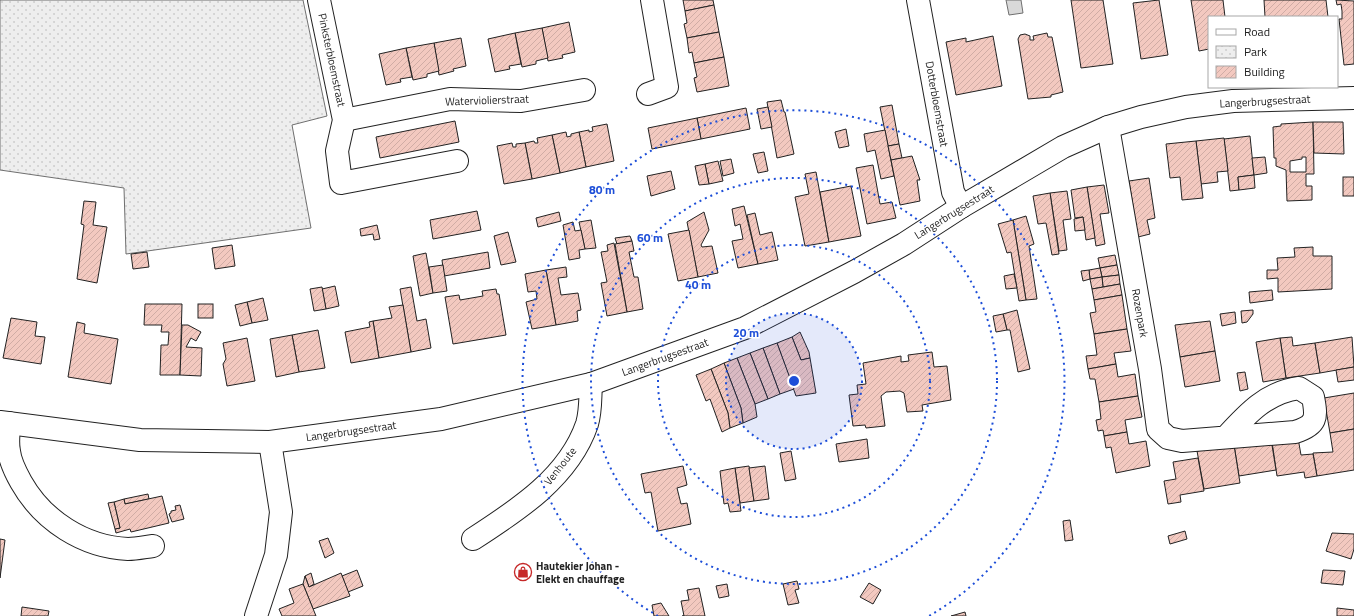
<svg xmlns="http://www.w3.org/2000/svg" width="1354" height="616" viewBox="0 0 1354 616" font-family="'Titillium Web',sans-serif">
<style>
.park{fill:url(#park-dots);stroke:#6f6f6f}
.water{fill:#d9d9d9;stroke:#6f6f6f}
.building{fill:url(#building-hatch);stroke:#222;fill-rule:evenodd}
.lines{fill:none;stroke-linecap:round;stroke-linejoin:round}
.minor-casing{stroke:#222;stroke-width:24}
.minor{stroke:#fff;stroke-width:22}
.ring{fill:none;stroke:#1d4ed8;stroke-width:2;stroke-dasharray:2 4}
.labels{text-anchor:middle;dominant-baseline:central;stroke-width:3;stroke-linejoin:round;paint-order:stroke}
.street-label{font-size:11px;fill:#222;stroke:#fff}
.poi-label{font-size:11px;font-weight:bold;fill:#222;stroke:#fff;text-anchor:start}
.centre{fill:#1d4ed8;stroke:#fff;stroke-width:2}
.ring-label{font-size:12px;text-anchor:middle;font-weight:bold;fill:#1d4ed8;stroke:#fff;stroke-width:3;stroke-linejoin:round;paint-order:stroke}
</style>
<defs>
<pattern id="park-dots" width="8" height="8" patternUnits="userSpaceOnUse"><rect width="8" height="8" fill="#eee"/><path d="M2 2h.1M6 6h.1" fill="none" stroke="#ccc" stroke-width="1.8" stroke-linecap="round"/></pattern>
<pattern id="building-hatch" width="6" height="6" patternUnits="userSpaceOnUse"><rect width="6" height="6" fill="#f3c9c0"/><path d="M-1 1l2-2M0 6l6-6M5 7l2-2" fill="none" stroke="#d0aca5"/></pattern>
</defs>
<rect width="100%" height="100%" fill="#fff"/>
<polygon class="park" points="0,0 303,0 327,116 292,125 311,228 126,254 124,188 0,170"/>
<polygon class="water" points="1006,0 1021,0 1023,13 1009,15"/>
<g class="building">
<polygon points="683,0 713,0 714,5 685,11"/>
<polygon points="1071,0 1103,0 1113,64 1081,68"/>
<polygon points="1159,0 1168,55 1141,59 1133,3"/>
<polygon points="1191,0 1223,0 1225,17 1209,17 1209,49 1199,51"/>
<polygon points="1264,0 1326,0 1328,17 1265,17"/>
<polygon points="1336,0 1354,1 1354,64 1344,65 1339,19 1342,19 1342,11 1341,4 1337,5"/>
<polygon points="714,5 719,32 687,38 684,24 687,23 685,11"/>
<polygon points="569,22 575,52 562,55 563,58 548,61 542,28"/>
<polygon points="542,28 548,58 536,61 536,64 522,67 515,33"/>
<polygon points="719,32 724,57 694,63 692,52 689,53 687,38"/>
<polygon points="515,33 521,64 509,66 510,69 495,72 488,39"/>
<polygon points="1047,33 1048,37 1052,37 1063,92 1051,95 1051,97 1028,99 1018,39 1020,35 1025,34 1030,36 1030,40 1034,40 1033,36"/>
<polygon points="993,36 1002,86 956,95 946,42 966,38 966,42"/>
<polygon points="461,38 466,66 453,69 454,71 439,75 434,43"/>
<polygon points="434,43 439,71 427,74 427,77 413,80 406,48"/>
<polygon points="406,48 412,77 400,79 401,82 386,85 379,54"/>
<polygon points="724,57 729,86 697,92 694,78 697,77 694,63"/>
<polygon points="781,100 784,112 785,112 794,154 777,158 767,102"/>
<polygon points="892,105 899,144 888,146 880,107"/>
<polygon points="768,107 772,127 761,129 757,109"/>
<polygon points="746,108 750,129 701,139 697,118"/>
<polygon points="697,118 701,139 652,149 648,128"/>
<polygon points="455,121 459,142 380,158 376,137"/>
<path d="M 1313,122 L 1314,174 L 1306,174 L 1306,186 L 1312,186 L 1312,200 L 1287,201 L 1286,170 L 1276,166 L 1276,158 L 1274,158 L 1273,127 L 1281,126 L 1281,124 ZM 1302,157 L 1306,157 L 1306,172 L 1290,172 L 1290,161 L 1302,159 Z"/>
<polygon points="1313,122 1343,122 1344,154 1314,153"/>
<polygon points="607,124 614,161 586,167 579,132 589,130 589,132 593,131 592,127"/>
<polygon points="846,129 849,146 839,148 835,132"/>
<polygon points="885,130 894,176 881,179 875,150 867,152 864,134"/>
<polygon points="566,132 567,137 571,136 571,134 579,132 586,167 560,173 552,135"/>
<polygon points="552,135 560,173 532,179 525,143 534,141 535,143 538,143 537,138"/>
<polygon points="1250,136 1254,175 1238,177 1239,190 1230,191 1224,139"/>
<polygon points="1224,138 1228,171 1217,172 1218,182 1201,184 1196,141"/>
<polygon points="1196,141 1203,198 1182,200 1180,177 1170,178 1166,144"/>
<polygon points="512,143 513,147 516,147 516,144 525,143 532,179 504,184 497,146"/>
<polygon points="899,144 902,158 891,160 888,146"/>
<polygon points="764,152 768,171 758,173 753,154"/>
<polygon points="912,156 920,180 917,180 920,201 900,205 891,160"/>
<polygon points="1265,157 1267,173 1254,175 1252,158"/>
<polygon points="731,159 734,173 723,176 720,161"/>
<polygon points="718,161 723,181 709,184 705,164"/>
<polygon points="705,164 709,184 699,185 695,166"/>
<polygon points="873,165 880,204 892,202 896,218 867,224 856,168"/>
<polygon points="671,171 675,189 651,196 647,176"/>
<polygon points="816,172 829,242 805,246 795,197 809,194 805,174"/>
<polygon points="1254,175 1255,188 1239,190 1238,177"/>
<rect x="1343" y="177" width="11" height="19"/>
<polygon points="1149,178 1155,218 1147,220 1150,234 1138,237 1129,181"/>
<polygon points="1104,185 1109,213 1100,214 1105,244 1096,246 1087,187"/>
<polygon points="851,186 861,236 829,242 820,192"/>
<polygon points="1087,187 1095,238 1086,240 1083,217 1075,218 1071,190"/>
<polygon points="1067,191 1071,219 1063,220 1067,250 1059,251 1050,193"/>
<polygon points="1050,193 1059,254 1052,255 1046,223 1038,224 1033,196"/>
<polygon points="84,201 96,202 93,225 107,227 97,283 77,279 84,225 81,224"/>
<polygon points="744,206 758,264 738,268 732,241 743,239 740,224 735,226 732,209"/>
<polygon points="477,211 481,230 433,239 430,220"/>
<polygon points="559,212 561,221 538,227 536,218"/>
<polygon points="704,212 709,230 701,245 702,247 712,246 718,273 698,277 687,222"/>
<polygon points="755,213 760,235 772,232 778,260 758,264 747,215"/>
<polygon points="1026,216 1034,244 1029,246 1037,299 1026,300 1013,220"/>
<polygon points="1083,217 1085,230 1075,231 1074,219"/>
<polygon points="591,220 596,248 585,249 579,222"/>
<polygon points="1013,220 1026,300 1019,301 1011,252 1007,253 998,224"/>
<polygon points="573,222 575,231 581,230 585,249 579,250 580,258 569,260 563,225"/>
<polygon points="377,225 380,239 374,240 373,234 361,236 360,229"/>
<polygon points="689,230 698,277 678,281 668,234"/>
<polygon points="508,232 516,262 501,265 494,236"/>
<polygon points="630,236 632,241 617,244 615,238"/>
<polygon points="632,241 634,251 629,252 634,277 638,277 643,309 627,312 615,244"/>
<polygon points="614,243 627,312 607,316 601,283 607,282 601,252 608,251 607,245"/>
<polygon points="232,245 235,266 215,269 212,248"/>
<polygon points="1313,247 1313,256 1332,256 1332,289 1278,292 1278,278 1267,279 1267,270 1278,270 1277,258 1295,257 1294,248"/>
<polygon points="147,252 149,267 133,269 131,254"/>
<polygon points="488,252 490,268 444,276 442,260"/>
<polygon points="426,253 433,293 420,296 413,256"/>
<polygon points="1115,255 1117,265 1100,268 1098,258"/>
<polygon points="443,265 447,291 433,293 429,267"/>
<polygon points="1117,265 1119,275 1102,277 1100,268"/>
<polygon points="566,267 567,277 558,278 561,295 578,293 581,310 577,311 578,321 556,325 546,270"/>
<polygon points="1100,268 1102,277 1090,279 1089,270"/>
<polygon points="546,270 556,325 532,329 526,302 537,299 536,291 528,292 525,274"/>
<polygon points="1089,270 1090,279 1083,281 1081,271"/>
<polygon points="1014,274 1017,288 1006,289 1004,276"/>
<polygon points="1119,275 1120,284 1103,287 1102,277"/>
<polygon points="1102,277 1103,287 1092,289 1090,279"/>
<polygon points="1120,284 1122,295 1094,300 1092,289"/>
<polygon points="335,286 339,306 326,309 322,289"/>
<polygon points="322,287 326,309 314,311 310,289"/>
<polygon points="411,287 417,321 426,319 431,348 411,352 400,289"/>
<polygon points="496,289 497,294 499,294 506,335 453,344 445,297 459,295 460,300 483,296 482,291"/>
<polygon points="1272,290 1273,300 1250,303 1249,292"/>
<polygon points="1122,295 1127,329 1094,334 1090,313 1096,312 1094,300"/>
<polygon points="263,298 268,320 252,323 247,302"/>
<polygon points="247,302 252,323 240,326 235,305"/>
<polygon points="145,304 182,304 180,375 160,375 161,345 168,345 169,332 161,332 162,325 144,325"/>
<rect x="198" y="304" width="15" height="14"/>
<polygon points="403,305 411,352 379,358 373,321 392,318 389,307"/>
<polygon points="1017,310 1030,369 1018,372 1010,330 1007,330 1003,314"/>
<polygon points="1253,310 1253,314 1247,322 1242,323 1241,311"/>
<polygon points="1235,312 1236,323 1222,326 1220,314"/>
<polygon points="1003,314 1007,330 996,332 993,316"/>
<polygon points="11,318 37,322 35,336 45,337 41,364 3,358"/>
<polygon points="373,321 379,358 351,363 345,332 370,327 369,322"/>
<polygon points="1210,321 1215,351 1180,357 1175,325"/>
<polygon points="77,322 85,324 84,333 118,339 111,384 68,377"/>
<polygon points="182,325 188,325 201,332 196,341 191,338 186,347 202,348 201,376 180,375"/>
<polygon points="1127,329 1131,351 1114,353 1116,364 1088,369 1086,356 1097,355 1094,334"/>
<polygon points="318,330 325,368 299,372 292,335"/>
<polygon points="800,332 809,352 810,358 801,360 792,337"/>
<polygon points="292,335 299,372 276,377 270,339"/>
<polygon points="792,337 801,360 810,358 816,393 796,396 777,343"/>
<polygon points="1292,337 1293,346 1315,343 1320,373 1286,378 1280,338"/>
<polygon points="1352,337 1354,367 1320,373 1315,343"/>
<polygon points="247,338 255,381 227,386 223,364 226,359 223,343"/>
<polygon points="1280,338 1286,378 1263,382 1256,342"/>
<polygon points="777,343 794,389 780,394 763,348"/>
<polygon points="763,348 780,394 768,399 750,353"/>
<polygon points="1215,351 1220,381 1185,387 1180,357"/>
<polygon points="932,352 934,367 947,366 951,400 922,405 923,411 907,412 904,393 900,391 886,392 881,396 885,426 866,428 865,425 853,426 849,395 858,394 857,385 866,384 863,363 901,356 901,362 909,361 908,355"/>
<polygon points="750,353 768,399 755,404 737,358"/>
<polygon points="737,358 755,404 757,417 743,423 741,408 724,363"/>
<polygon points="724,363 741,408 743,423 730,428 728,413 711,369"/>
<polygon points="1116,364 1118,377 1135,374 1138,396 1099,402 1095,379 1090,379 1088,369"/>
<polygon points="1354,367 1354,380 1338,382 1336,370"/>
<polygon points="711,369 728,413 730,428 722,432 710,399 706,401 696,375"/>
<polygon points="1245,372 1248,389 1240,391 1237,373"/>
<polygon points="1354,393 1354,429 1330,433 1324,398"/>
<polygon points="1138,396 1142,417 1125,420 1127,432 1104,436 1103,430 1098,431 1096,420 1101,419 1099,402"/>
<polygon points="1354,429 1354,470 1317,476 1313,453 1333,452 1330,433"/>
<polygon points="1127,432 1129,444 1146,441 1150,466 1116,473 1111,447 1106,448 1104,436"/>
<polygon points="1298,438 1301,455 1313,454 1317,476 1305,478 1304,472 1277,476 1272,442"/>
<polygon points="867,439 869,458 839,462 836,444"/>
<polygon points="1271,439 1276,470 1239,476 1234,445"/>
<polygon points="1234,445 1240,483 1204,489 1197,451"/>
<polygon points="791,451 796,479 785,481 780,453"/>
<polygon points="1198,458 1204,491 1180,495 1181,502 1168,504 1164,481 1176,479 1173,462"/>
<polygon points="683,466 687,485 677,488 681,504 687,503 691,524 658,531 651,492 645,493 641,474"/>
<polygon points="749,466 754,501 740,503 735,468"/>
<polygon points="765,466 769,499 754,501 749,468"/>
<polygon points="735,468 741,511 730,512 728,503 724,504 720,471"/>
<polygon points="148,494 149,499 125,504 124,499"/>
<polygon points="162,496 169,523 131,532 130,529 116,533 115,529 120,528 114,502 124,499 125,504"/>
<polygon points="114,502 120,528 115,529 108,503"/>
<polygon points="180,505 184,519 172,522 169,514 171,513 171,511 176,510 175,506"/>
<polygon points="1070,520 1073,540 1065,541 1063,521"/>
<polygon points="1185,531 1187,539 1170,544 1168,536"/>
<polygon points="1332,533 1354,534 1354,549 1351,559 1326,551"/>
<polygon points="328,538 334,553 325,558 319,541"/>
<polygon points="0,539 5,540 0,578"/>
<polygon points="357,570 363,586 348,592 342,576"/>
<polygon points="1323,570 1345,571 1343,585 1321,583"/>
<polygon points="311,573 314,584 309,587 305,576"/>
<polygon points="341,573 350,596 313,609 303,584 305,576 309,587"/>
<polygon points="797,581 799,589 795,590 799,603 788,605 783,584"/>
<polygon points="869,583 881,590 873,604 860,597"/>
<polygon points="303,584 316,616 282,616 279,609 294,603 289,589"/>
<polygon points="727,584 729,596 719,598 716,586"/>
<polygon points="699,588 705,616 682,616 684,616 681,601 689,600 687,590"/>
<polygon points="661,603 669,616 654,616 652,605"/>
<polygon points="22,607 49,611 48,616 21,616"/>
<polygon points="1337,608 1354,610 1354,616 1337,616"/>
<polygon points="965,612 966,616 951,616"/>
</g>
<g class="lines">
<g class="minor-casing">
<g id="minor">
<polyline points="319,0 344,120 337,151 341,183 457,161"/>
<polyline points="918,0 953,192 961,207"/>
<polyline points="648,94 667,87 652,0"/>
<polyline points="344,120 450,99 521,101 584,90"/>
<path d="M 1108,127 L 1150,369 L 1158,429 L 1168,438 L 1182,441 L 1295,432 C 1317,425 1317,418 1313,397 L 1299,388 C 1267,392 1247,414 1226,437"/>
<polyline points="0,422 140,440 270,442 441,419 591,384 745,328 854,272 904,244 961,207 1063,147 1108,127 1141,117 1186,107 1233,101 1354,98"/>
<path d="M 9,423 C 9,432 7,442 9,451 C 10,462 16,473 21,482 C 43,521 84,547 128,549 C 136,549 145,547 153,546"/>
<path d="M 473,539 C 518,510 569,477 587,424 C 591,411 590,397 591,384"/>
<polyline points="256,616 276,555 281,512 270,442"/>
</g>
</g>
<use href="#minor" class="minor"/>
</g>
<circle cx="794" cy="381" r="68" fill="#1d4ed8" fill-opacity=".12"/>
<g class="ring">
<circle cx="794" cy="381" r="68"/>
<circle cx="794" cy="381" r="136"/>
<circle cx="794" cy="381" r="203"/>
<path d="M658 616A271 271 0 1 1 929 616"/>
</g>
<defs>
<g id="shop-ring" transform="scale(0.9)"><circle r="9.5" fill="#fff" stroke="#c62828" stroke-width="1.5"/><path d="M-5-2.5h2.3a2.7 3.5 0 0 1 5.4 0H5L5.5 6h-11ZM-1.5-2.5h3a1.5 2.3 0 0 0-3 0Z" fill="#c62828"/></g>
</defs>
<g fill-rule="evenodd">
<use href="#shop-ring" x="523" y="572"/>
</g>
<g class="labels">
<g class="street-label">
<text transform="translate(332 60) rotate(78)">Pinksterbloemstraat</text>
<text transform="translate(487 100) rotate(-2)">Waterviolierstraat</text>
<text transform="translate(1265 101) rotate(-3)">Langerbrugsestraat</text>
<text transform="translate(937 104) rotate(80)">Dotterbloemstraat</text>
<text transform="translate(954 212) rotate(-32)">Langerbrugsestraat</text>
<text transform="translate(1140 313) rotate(80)">Rozenpark</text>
<text transform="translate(665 357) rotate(-20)">Langerbrugsestraat</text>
<text transform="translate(351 431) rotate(-8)">Langerbrugsestraat</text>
<text transform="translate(560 466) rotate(-52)">Venhoute</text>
</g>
<g class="poi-label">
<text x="536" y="566">Hautekier Johan -<tspan x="536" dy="13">Elekt en chauffage</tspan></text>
</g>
</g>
<circle cx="794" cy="381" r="6" class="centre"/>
<g class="ring-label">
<text x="602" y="194">80 m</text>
<text x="650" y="242">60 m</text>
<text x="698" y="289">40 m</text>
<text x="746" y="337">20 m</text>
</g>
<rect x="1208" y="16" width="130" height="72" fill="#ffffff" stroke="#a7a7a7"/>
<rect x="1216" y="29" width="20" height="6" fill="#ffffff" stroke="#a7a7a7"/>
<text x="1244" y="36" font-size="12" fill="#222222">Road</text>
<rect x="1216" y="46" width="20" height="12" fill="url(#park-dots)" stroke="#a7a7a7"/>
<text x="1244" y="56" font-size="12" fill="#222222">Park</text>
<rect x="1216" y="66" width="20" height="12" fill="url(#building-hatch)" stroke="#a7a7a7"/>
<text x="1244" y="76" font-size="12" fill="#222222">Building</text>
</svg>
